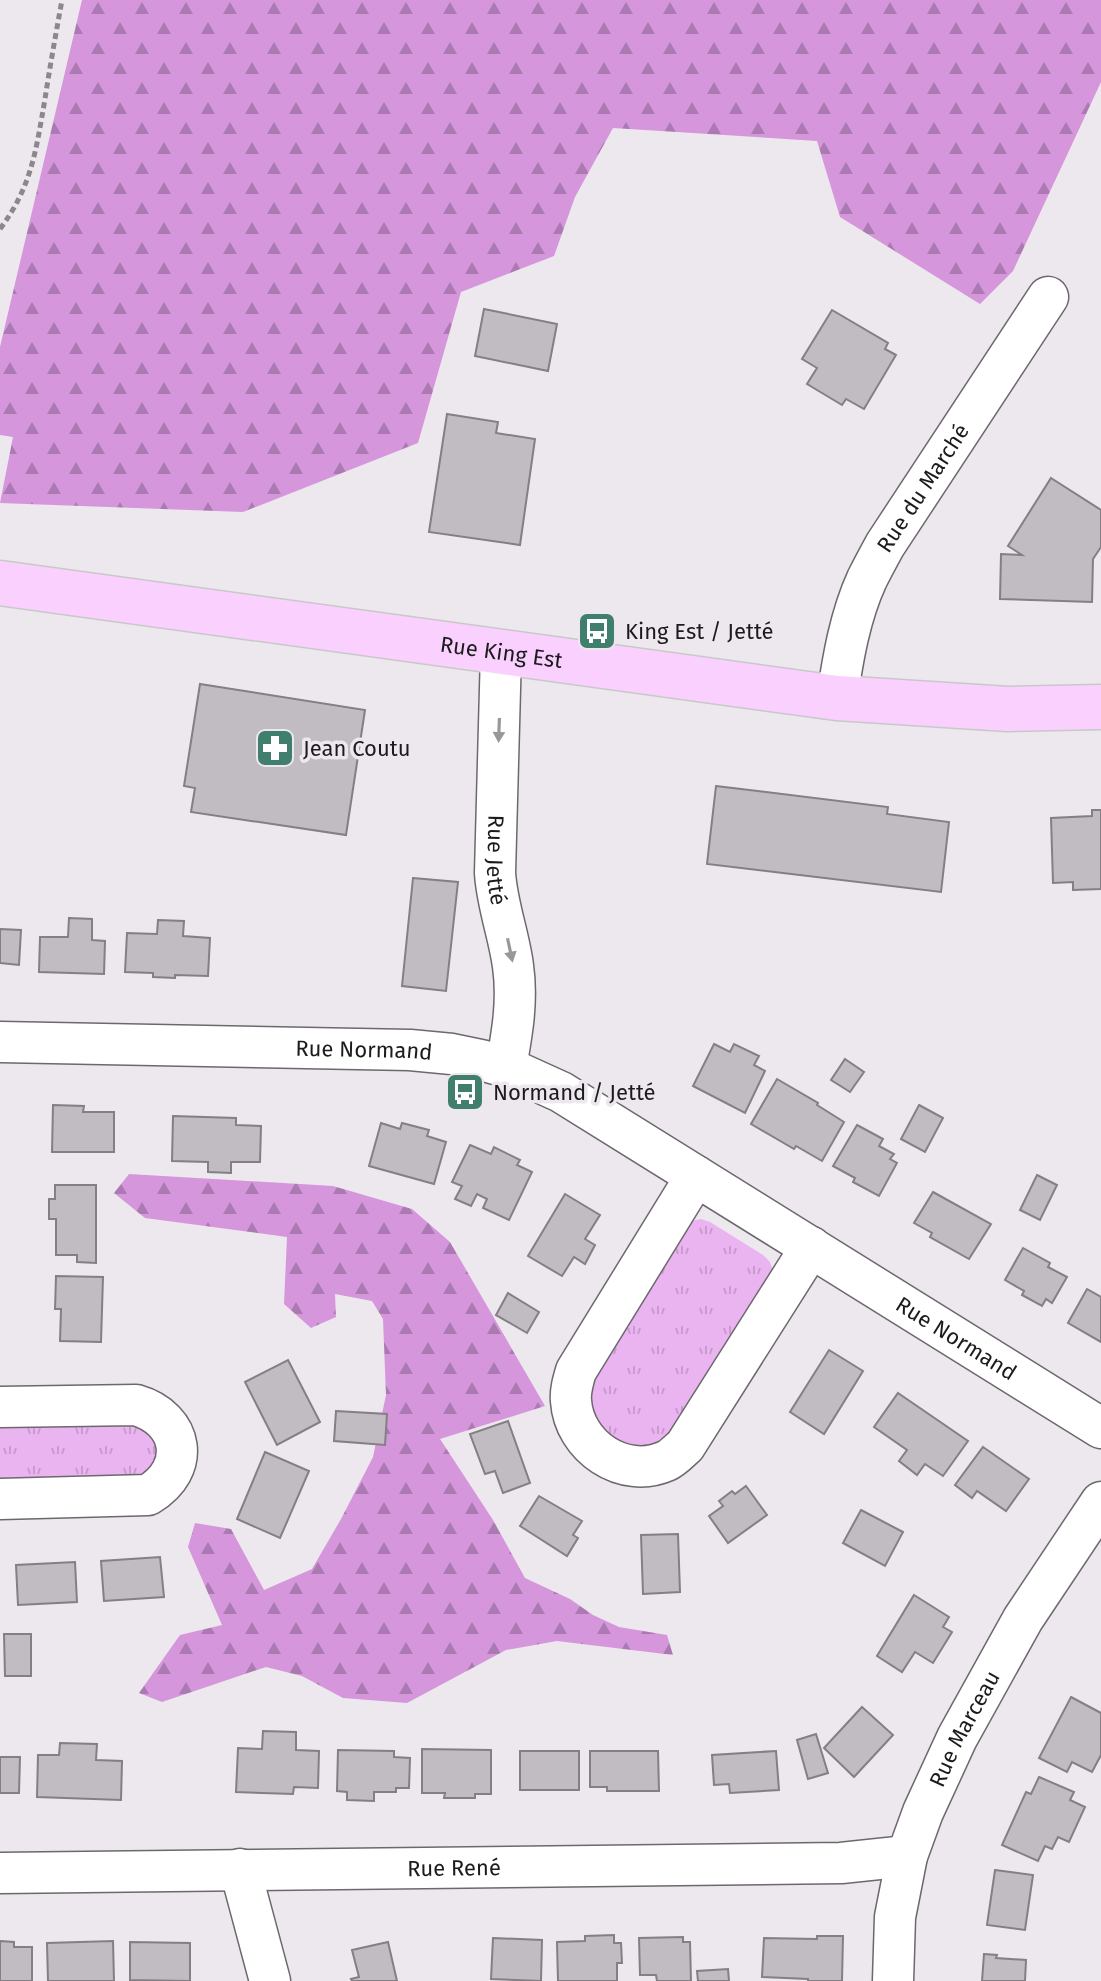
<svg xmlns="http://www.w3.org/2000/svg" width="1101" height="1981" viewBox="0 0 1101 1981" font-family="'Fira Sans',sans-serif">
<style>
.grass{fill:url(#grass-tufts)}
.forest{fill:url(#forest-firs)}
.building{fill:#c1bbc2;stroke:#847e85;stroke-width:2}
.lines{fill:none;stroke-linecap:round;stroke-linejoin:round}
.minor-casing{stroke:#6d686e;stroke-width:43}
.major-casing{stroke:#c9c8c9;stroke-width:47}
.path{stroke:#8c878c;stroke-width:5;stroke-dasharray:6 4;stroke-linecap:butt}
.minor{stroke:#fff;stroke-width:40}
.major{stroke:#fad1fe;stroke-width:44}
.oneway{fill:#999899}
.labels{text-anchor:middle;dominant-baseline:central;stroke-width:7;stroke-linejoin:round;paint-order:stroke}
.street-label{font-size:22px;fill:#1c1a1c;stroke:#ede7ee}
.poi-label{font-size:22px;fill:#1c1a1c;stroke:#ede7ee;text-anchor:start}
</style>
<defs>
<pattern id="grass-tufts" width="24" height="20" patternUnits="userSpaceOnUse" patternTransform="scale(2)"><rect width="24" height="20" fill="#eab4f1"/><path d="M3 7l-1-3M5 7V3M7 7l1-3M15 17l-1-3M17 17v-4M19 17l1-3" fill="none" stroke="#c89ace"/></pattern>
<pattern id="forest-firs" width="22" height="20" patternUnits="userSpaceOnUse" patternTransform="scale(2)"><rect width="22" height="20" fill="#d596dc"/><path d="M5 1l3.5 6h-7zM16 11l3.5 6h-7z" fill="#ac7ab2"/></pattern>
</defs>
<rect width="100%" height="100%" fill="#ede7ee"/>
<g class="grass">
<polygon points="701,1219 710,1222 763,1255 770,1262 773,1271 666,1443 633,1451 590,1422 589,1380 691,1221"/>
<polygon points="134,1422 151,1429 159,1455 142,1479 0,1481 0,1424"/>
</g>
<g class="forest">
<polygon points="82,0 1101,0 1101,82 1013,271 980,304 840,217 817,141 613,128 575,197 554,256 461,292 418,443 243,512 0,503 13,437 0,435 0,347"/>
<polygon points="129,1174 333,1186 412,1209 450,1242 545,1406 440,1439 493,1520 525,1578 570,1599 593,1615 619,1627 667,1635 673,1655 557,1641 506,1650 407,1703 343,1698 302,1676 266,1667 162,1702 139,1693 180,1635 222,1625 188,1547 195,1523 231,1529 264,1590 312,1569 341,1519 373,1457 386,1395 383,1319 372,1301 335,1294 336,1317 311,1328 284,1304 287,1237 145,1218 114,1193"/>
</g>
<g class="building">
<polygon points="484,309 557,324 548,371 475,356"/>
<polygon points="832,310 888,343 885,349 896,355 864,409 846,399 842,405 807,384 817,368 802,359"/>
<polygon points="447,414 498,422 496,433 535,439 520,545 429,532"/>
<polygon points="1051,478 1101,510 1101,547 1093,559 1092,602 1000,599 1001,554 1022,555 1008,546"/>
<polygon points="200,684 365,710 346,835 191,812 195,788 184,786"/>
<polygon points="716,786 888,807 887,814 949,822 941,892 707,864"/>
<polygon points="1092,810 1101,810 1101,889 1073,890 1073,882 1053,883 1051,818 1092,816"/>
<polygon points="413,878 458,882 446,991 402,986"/>
<polygon points="69,918 92,919 92,940 105,941 104,974 39,972 40,937 68,937"/>
<polygon points="158,920 184,921 183,936 210,938 208,976 175,975 175,978 153,977 153,973 125,972 127,933 157,934"/>
<polygon points="0,929 21,930 19,965 0,963"/>
<polygon points="714,1044 730,1052 734,1044 759,1056 754,1065 765,1071 745,1113 693,1086"/>
<polygon points="845,1059 864,1072 850,1092 831,1080"/>
<polygon points="777,1079 818,1103 817,1105 844,1122 822,1161 796,1146 794,1149 751,1124"/>
<polygon points="53,1105 84,1106 83,1112 114,1112 114,1152 52,1152"/>
<polygon points="919,1105 943,1118 925,1152 901,1139"/>
<polygon points="173,1116 236,1118 236,1125 261,1126 260,1162 231,1162 231,1173 208,1172 208,1162 172,1161"/>
<polygon points="381,1123 400,1129 402,1123 429,1130 427,1136 446,1142 434,1184 369,1166"/>
<polygon points="857,1125 883,1139 879,1146 894,1154 890,1159 897,1163 879,1196 853,1182 855,1178 833,1166"/>
<polygon points="470,1145 491,1154 494,1147 520,1160 517,1165 532,1172 509,1220 483,1208 487,1199 477,1194 471,1206 455,1199 462,1186 452,1182"/>
<polygon points="1037,1175 1057,1185 1040,1220 1020,1210"/>
<polygon points="55,1185 96,1185 96,1263 77,1262 77,1255 56,1255 56,1219 49,1219 49,1199 55,1199"/>
<polygon points="933,1192 991,1224 969,1259 930,1237 932,1233 914,1223"/>
<polygon points="565,1194 600,1215 585,1239 595,1245 585,1264 574,1257 562,1276 528,1256"/>
<polygon points="1023,1248 1050,1263 1048,1267 1067,1277 1052,1303 1046,1299 1042,1306 1022,1295 1024,1291 1005,1280"/>
<polygon points="56,1276 103,1277 101,1342 60,1341 61,1309 55,1309"/>
<polygon points="1087,1289 1101,1297 1101,1342 1068,1323"/>
<polygon points="508,1293 539,1312 527,1333 496,1315"/>
<polygon points="829,1350 863,1371 824,1434 790,1412"/>
<polygon points="288,1360 320,1422 277,1445 245,1382"/>
<polygon points="898,1393 968,1441 943,1476 925,1464 917,1475 899,1461 907,1450 874,1427"/>
<polygon points="336,1411 387,1414 385,1445 334,1441"/>
<polygon points="508,1421 530,1483 503,1493 495,1471 485,1474 470,1434"/>
<polygon points="983,1447 1029,1479 1006,1511 977,1491 972,1498 955,1485"/>
<polygon points="265,1452 309,1471 280,1538 237,1519"/>
<polygon points="746,1486 767,1515 728,1543 709,1516 723,1506 719,1501 732,1491 735,1494"/>
<polygon points="539,1496 582,1521 573,1535 578,1538 567,1556 520,1526"/>
<polygon points="861,1510 903,1532 885,1566 843,1543"/>
<polygon points="678,1534 680,1592 643,1594 641,1535"/>
<polygon points="160,1557 164,1597 104,1601 101,1561"/>
<polygon points="75,1562 77,1602 18,1605 16,1565"/>
<polygon points="914,1595 949,1617 943,1627 952,1632 933,1663 915,1652 902,1672 877,1656"/>
<polygon points="4,1634 31,1634 31,1676 5,1676"/>
<polygon points="1071,1697 1101,1713 1101,1755 1092,1772 1072,1762 1067,1772 1039,1758"/>
<polygon points="862,1707 893,1735 854,1777 824,1748"/>
<polygon points="263,1731 296,1732 296,1750 319,1751 318,1788 294,1787 293,1794 236,1792 238,1748 262,1749"/>
<polygon points="816,1734 828,1773 808,1779 797,1740"/>
<polygon points="60,1743 97,1744 96,1760 122,1761 121,1800 37,1797 38,1755 59,1755"/>
<polygon points="422,1749 491,1750 491,1794 475,1794 475,1798 444,1798 445,1793 422,1793"/>
<polygon points="338,1750 394,1751 394,1757 410,1758 409,1788 396,1788 396,1792 374,1792 374,1801 347,1800 347,1792 337,1791"/>
<rect x="520" y="1751" width="59" height="39"/>
<polygon points="590,1751 658,1751 659,1791 607,1791 607,1787 590,1787"/>
<polygon points="776,1751 779,1790 730,1793 729,1784 714,1785 712,1755"/>
<polygon points="0,1757 20,1757 19,1793 0,1793"/>
<polygon points="1039,1777 1074,1792 1070,1800 1085,1807 1069,1842 1058,1837 1052,1849 1045,1846 1038,1861 1002,1845 1026,1792 1031,1794"/>
<polygon points="995,1870 1033,1875 1025,1930 987,1925"/>
<polygon points="614,1935 614,1943 621,1943 622,1963 617,1963 617,1981 558,1981 557,1942 585,1941 585,1936"/>
<polygon points="817,1936 843,1936 842,1981 808,1981 808,1979 762,1977 764,1938 817,1939"/>
<polygon points="683,1937 683,1942 690,1942 691,1981 657,1981 656,1975 640,1975 639,1938"/>
<polygon points="493,1938 542,1940 541,1981 491,1979"/>
<polygon points="0,1941 14,1942 14,1947 32,1947 32,1981 0,1981"/>
<polygon points="113,1941 114,1981 48,1981 47,1943"/>
<polygon points="130,1942 190,1943 190,1981 130,1980"/>
<polygon points="388,1942 397,1981 352,1981 351,1979 359,1977 352,1950"/>
<polygon points="984,1954 997,1955 996,1958 1026,1960 1025,1981 982,1981"/>
<polygon points="728,1969 729,1981 698,1981 697,1971"/>
</g>
<g class="lines">
<g class="minor-casing">
<g id="minor">
<path id="s1" d="M 501,652 L 495,873 C 497,905 509,935 513,966 C 518,1001 512,1034 506,1067"/>
<path id="s2" d="M 837,698 C 843,658 850,616 867,579 C 873,567 879,556 885,545 L 1048,297"/>
<path id="s3" d="M 0,1042 L 410,1050 L 452,1054 L 481,1060 L 506,1067 L 561,1092 L 1101,1428"/>
<path d="M 696,1176 L 576,1371 C 573,1381 570,1391 571,1401 C 574,1446 623,1480 666,1461 C 673,1458 679,1451 685,1446 L 811,1247"/>
<path d="M 0,1407 L 136,1405 C 184,1419 192,1469 148,1495 L 0,1499"/>
<polyline points="240,1869 270,1981"/>
<path id="s4" d="M 0,1873 L 841,1863 L 907,1856"/>
<path id="s5" d="M 893,1981 L 895,1917 L 907,1856 L 923,1812 L 957,1738 L 1023,1619 L 1101,1502"/>
</g>
</g>
<g class="major-casing">
<g id="major">
<path id="s6" d="M 0,583 L 837,698 L 1008,709 L 1101,707"/>
</g>
</g>
<path class="path" d="M 0,229 C 32,186 36,150 45,99 C 50,66 56,33 62,0"/>
<use href="#minor" class="minor"/>
<use href="#major" class="major"/>
</g>
<defs><path id="oneway-solid" d="M-6-.8H1V-3.2L6.5 0L1 3.2V.8H-6Z" transform="scale(2)"/></defs>
<g class="oneway">
<use href="#oneway-solid" transform="translate(499 730) rotate(92)"/>
<use href="#oneway-solid" transform="translate(510 950) rotate(78)"/>
</g>
<defs>
<g id="bus-square" transform="scale(2)"><rect x="-9" y="-9" width="18" height="18" rx="4" fill="#407f6d" stroke="#ede7ee"/><path d="M-5-6H5V4H4V6H2V4H-2V6H-4V4H-5ZM-3.5-4V0h7V-4ZM-3.5 1.2v1.5H-2V1.2ZM2 1.2v1.5H3.5V1.2Z" fill="#fff"/></g>
<g id="pharmacy-square" transform="scale(2)"><rect x="-9" y="-9" width="18" height="18" rx="4" fill="#407f6d" stroke="#ede7ee"/><path d="M-2-6h4v4h4v4h-4v4h-4v-4h-4v-4h4Z" fill="#fff"/></g>
</defs>
<g fill-rule="evenodd">
<use href="#bus-square" x="597" y="631"/>
<use href="#pharmacy-square" x="275" y="748"/>
<use href="#bus-square" x="465" y="1092"/>
</g>
<g class="labels">
<g class="street-label">
<text stroke="none"><textPath href="#s2" startOffset="230">Rue du Marché</textPath></text>
<text stroke="none"><textPath href="#s6" startOffset="506">Rue King Est</textPath></text>
<text stroke="none"><textPath href="#s1" startOffset="208">Rue Jetté</textPath></text>
<text stroke="none"><textPath href="#s3" startOffset="364">Rue Normand</textPath></text>
<text stroke="none"><textPath href="#s3" startOffset="1034">Rue Normand</textPath></text>
<text stroke="none"><textPath href="#s5" startOffset="266">Rue Marceau</textPath></text>
<text stroke="none"><textPath href="#s4" startOffset="454">Rue René</textPath></text>
</g>
<g class="poi-label">
<text x="625" y="631">King Est / Jetté</text>
<text x="303" y="748">Jean Coutu</text>
<text x="493" y="1092">Normand / Jetté</text>
</g>
</g>
</svg>
